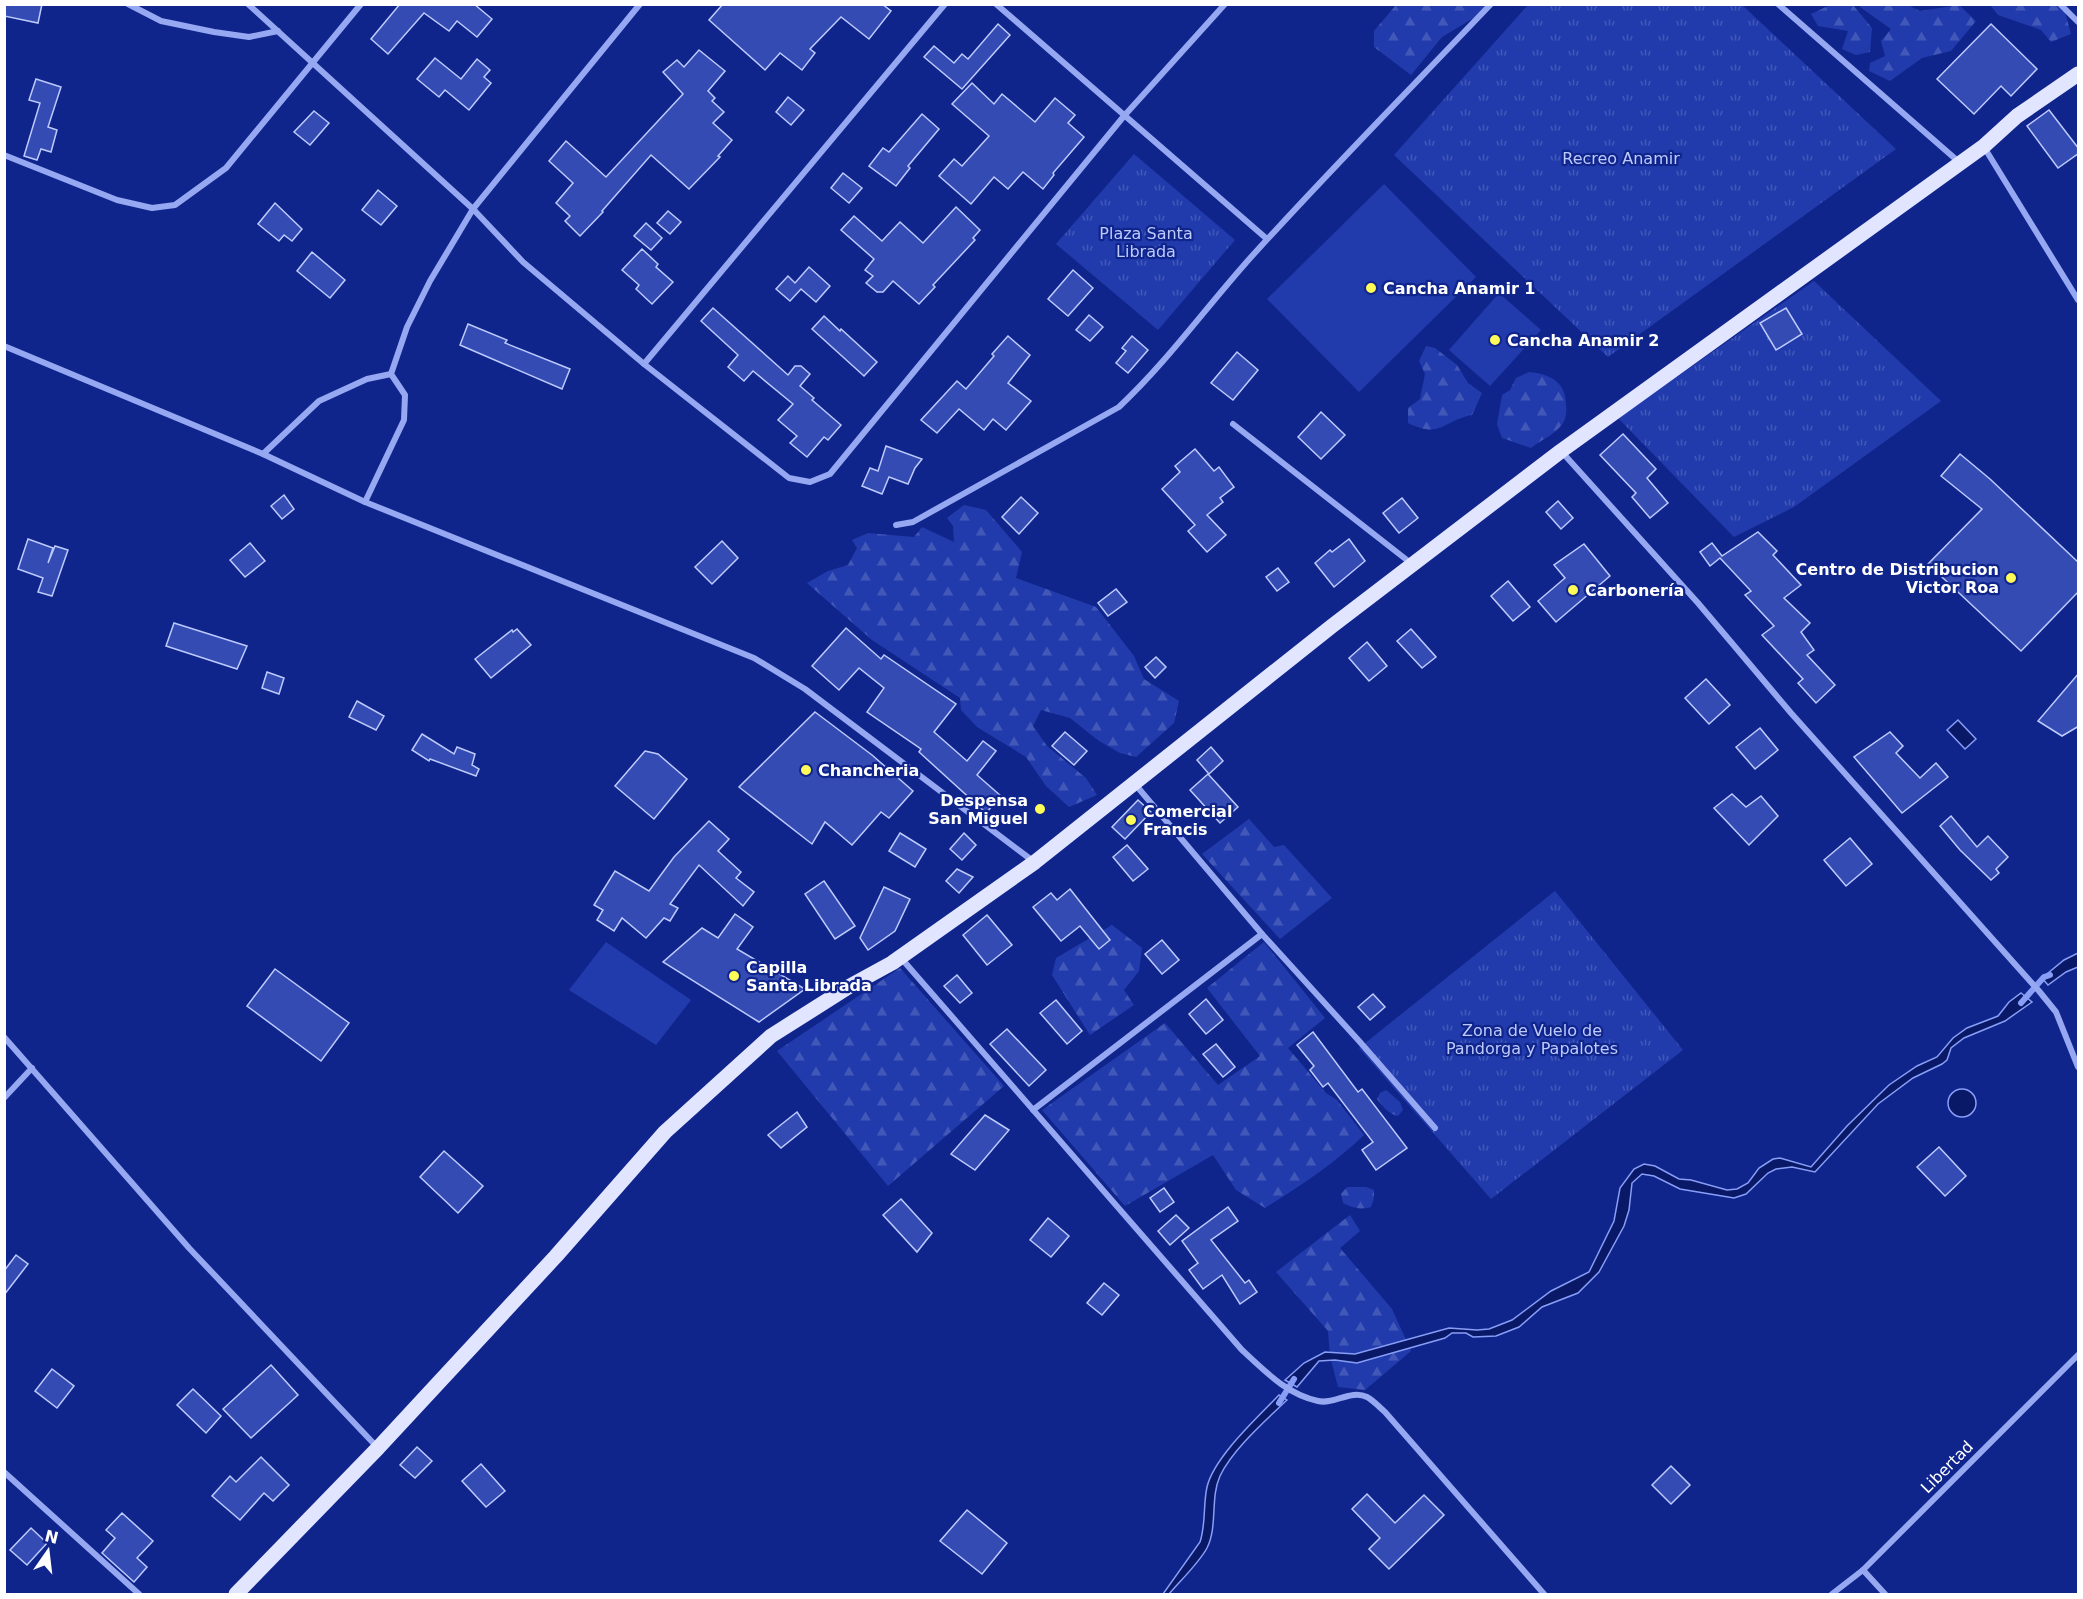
<svg xmlns="http://www.w3.org/2000/svg" width="2083" height="1599" viewBox="0 0 2083 1599" font-family="'DejaVu Sans',sans-serif">
<style>
.grass{fill:#213bac}
.forest{fill:url(#forest-firs)}
.park{fill:url(#park-tufts)}
.water{fill:#091968;stroke:#889ef6;stroke-width:1.5}
.lines{fill:none;stroke-linecap:round;stroke-linejoin:round}
.stream{stroke:#889ef6;stroke-width:6}
.building{fill:#344bb4;stroke:#bdcafd;stroke-width:1.5}
.street{stroke:#96a8f2;stroke-width:6}
.primary{stroke:#e2e5ff;stroke-width:15}
.poi-dot{fill:#fffb58;stroke:#10258c;stroke-width:2}
.labels{text-anchor:middle;dominant-baseline:central;stroke-width:4.5;stroke-linejoin:round;paint-order:stroke}
.park-label{font-size:16px;fill:#bdcafd;stroke:#10258c}
.poi-label{font-size:16px;font-weight:bold;fill:#fff;stroke:#10258c;text-anchor:start}
.street-label{font-size:16px;fill:#fff;stroke:#10258c}
</style>
<defs>
<pattern id="forest-firs" width="22" height="20" patternUnits="userSpaceOnUse" patternTransform="scale(1.5)"><rect width="22" height="20" fill="#213bac"/><path d="M5 1l3.5 6h-7zM16 11l3.5 6h-7z" fill="#4258b8"/></pattern>
<pattern id="park-tufts" width="24" height="20" patternUnits="userSpaceOnUse" patternTransform="scale(1.5)"><rect width="24" height="20" fill="#213bac"/><path d="M3 7l-1-3M5 7V3M7 7l1-3M15 17l-1-3M17 17v-4M19 17l1-3" fill="none" stroke="#4258b8"/></pattern>
</defs>
<rect width="100%" height="100%" fill="#10258c"/>
<g class="grass">
<polygon points="1384,184 1476,277 1359,392 1267,299"/>
<polygon points="1499,293 1541,330 1490,386 1449,350"/>
<polygon points="606,942 691,1000 656,1045 569,990"/>
</g>
<g class="forest">
<polygon points="1396,5 1487,5 1482,13 1442,37 1411,75 1374,47 1374,31"/>
<polygon points="1830,5 1853,5 1872,28 1870,52 1856,55 1842,49 1848,31 1818,26 1811,14"/>
<polygon points="1860,5 1908,5 1920,11 1959,5 1976,21 1951,51 1922,58 1890,81 1869,71 1870,63 1885,56 1881,41 1891,29 1860,7"/>
<polygon points="1990,5 2063,5 2071,34 2051,42 2041,30 1998,15"/>
<path d="M 1426,346 L 1435,348 L 1457,365 L 1468,383 L 1482,393 L 1472,415 C 1442,421 1441,439 1408,423 L 1408,408 L 1420,399 L 1425,374 L 1419,361 Z"/>
<path d="M 1529,372 C 1550,374 1566,382 1566,405 C 1567,410 1566,418 1563,423 C 1555,435 1542,439 1531,448 L 1502,438 L 1497,424 L 1502,395 L 1510,390 L 1516,378 Z"/>
<polygon points="964,505 986,510 1022,552 1016,578 1096,607 1134,656 1144,679 1179,701 1174,723 1136,757 1120,753 1099,741 1070,718 1041,710 1033,726 1047,746 1086,778 1097,795 1069,807 1046,786 1026,757 977,727 961,710 960,698 872,640 807,583 828,571 848,565 857,548 852,540 868,533 914,537 922,527 954,542 953,526 947,518"/>
<polygon points="1249,819 1274,847 1284,845 1332,898 1280,939 1202,854"/>
<polygon points="1112,925 1142,948 1139,971 1124,990 1134,1005 1090,1035 1052,975 1056,958"/>
<path d="M 1264,942 L 1325,1018 L 1288,1048 L 1326,1093 L 1337,1100 L 1364,1135 C 1334,1164 1300,1186 1265,1208 L 1236,1190 L 1213,1155 L 1125,1206 L 1042,1110 L 1165,1023 L 1218,1085 L 1260,1056 L 1207,988 Z"/>
<polygon points="900,968 1004,1086 888,1186 777,1051"/>
<path d="M 1386,1090 L 1400,1102 L 1403,1110 L 1398,1116 C 1388,1114 1383,1106 1377,1099 L 1380,1093 Z"/>
<path d="M 1347,1187 L 1366,1187 L 1374,1190 L 1374,1198 L 1371,1207 C 1360,1210 1353,1208 1343,1203 L 1341,1194 Z"/>
<polygon points="1350,1215 1360,1231 1340,1248 1392,1309 1411,1351 1365,1390 1338,1387 1330,1356 1328,1331 1276,1272"/>
</g>
<g class="park">
<polygon points="1529,4 1742,5 1896,149 1608,357 1394,155"/>
<polygon points="1134,154 1235,240 1158,330 1056,244"/>
<polygon points="1814,281 1941,401 1794,507 1734,537 1618,418"/>
<polygon points="1555,891 1683,1050 1491,1199 1359,1048"/>
</g>
<g class="water">
<polygon points="1958,720 1976,739 1965,749 1947,730"/>
<polygon points="2078,953 2078,967 2066,972 2048,985 2042,978 2064,960"/>
<polygon points="2021,993 2032,1002 2005,1021 1964,1038 1951,1048 1947,1060 1942,1064 1913,1078 1878,1104 1815,1172 1792,1167 1776,1169 1768,1173 1746,1194 1734,1198 1680,1189 1654,1176 1642,1174 1632,1183 1629,1210 1624,1226 1599,1272 1578,1293 1542,1307 1519,1327 1496,1336 1473,1337 1466,1333 1452,1333 1445,1338 1357,1363 1335,1360 1319,1361 1297,1387 1285,1380 1304,1363 1325,1352 1355,1354 1449,1328 1477,1330 1489,1329 1512,1320 1551,1291 1589,1272 1614,1221 1620,1188 1634,1169 1644,1164 1655,1166 1679,1179 1691,1180 1727,1190 1737,1189 1748,1183 1759,1168 1773,1159 1780,1158 1811,1167 1847,1126 1889,1085 1917,1066 1937,1057 1953,1038 1967,1028 1998,1016 2009,1002"/>
<circle cx="1962" cy="1103" r="14"/>
<path d="M 1279,1395 L 1287,1400 C 1266,1420 1232,1450 1220,1476 C 1210,1498 1218,1526 1207,1548 C 1199,1563 1180,1581 1169,1594 L 1163,1594 L 1200,1542 C 1206,1524 1203,1505 1207,1487 C 1214,1457 1258,1417 1279,1395 Z"/>
</g>
<g class="lines">
<g class="stream">
<polyline points="2021,1003 2044,977 2050,975"/>
<polyline points="1279,1403 1294,1379"/>
</g>
</g>
<g class="building">
<polygon points="4,4 42,4 38,23 4,16"/>
<polygon points="400,4 474,4 492,19 477,37 457,21 449,31 424,13 388,54 371,39"/>
<polygon points="723,4 882,4 891,11 869,39 841,17 810,49 815,53 802,70 780,53 765,70 709,20"/>
<polygon points="998,24 1010,35 962,89 924,57 934,46 954,63 962,54 968,59"/>
<polygon points="1991,24 2037,69 2011,96 2001,86 1974,114 1937,79"/>
<polygon points="699,50 725,71 708,91 715,98 712,101 724,112 713,123 732,140 718,156 720,157 689,189 651,155 602,211 603,212 580,236 565,221 570,216 556,203 573,183 549,161 566,141 606,177 683,94 663,72 677,60 684,67"/>
<polygon points="435,58 461,79 477,59 490,70 484,77 491,83 469,110 445,90 439,97 417,79"/>
<polygon points="36,79 61,87 48,127 57,130 51,152 41,149 37,160 24,156 40,103 29,100"/>
<polygon points="972,83 994,104 1002,94 1035,122 1055,98 1075,115 1068,123 1084,137 1053,173 1054,175 1043,189 1023,172 1008,189 994,177 971,204 939,176 954,159 962,166 989,136 952,104"/>
<polygon points="788,97 804,110 791,125 776,112"/>
<polygon points="2049,110 2079,149 2079,153 2058,168 2027,126"/>
<polygon points="314,111 329,123 310,145 294,132"/>
<polygon points="922,114 939,129 908,166 910,168 896,186 869,166 883,148 889,152"/>
<polygon points="843,173 862,188 849,203 831,188"/>
<polygon points="378,190 397,206 381,225 362,210"/>
<polygon points="275,203 302,229 292,241 284,235 279,241 258,224"/>
<polygon points="956,207 980,230 973,238 975,240 933,285 935,287 919,304 893,281 883,292 877,292 866,283 873,276 865,270 874,259 841,230 854,216 882,241 900,222 923,243"/>
<polygon points="668,211 681,222 670,234 657,223"/>
<polygon points="646,223 662,238 651,250 634,236"/>
<polygon points="642,249 658,264 656,267 673,282 652,304 636,289 639,285 622,270"/>
<polygon points="312,252 345,280 330,298 297,271"/>
<polygon points="809,267 830,286 816,302 801,289 790,301 776,289 788,276 795,283"/>
<polygon points="1073,270 1093,288 1068,316 1048,299"/>
<polygon points="713,308 788,375 795,366 801,366 810,374 800,386 814,398 812,400 841,425 828,440 824,437 807,457 790,443 797,436 778,420 793,404 753,371 744,381 728,367 738,355 701,321"/>
<polygon points="1786,308 1802,334 1776,350 1760,323"/>
<polygon points="1089,315 1103,327 1090,341 1076,330"/>
<polygon points="824,316 840,331 841,329 877,362 864,376 812,329"/>
<polygon points="468,324 507,340 505,343 570,369 562,389 460,345"/>
<polygon points="1008,336 1030,355 1008,383 1031,401 1006,430 993,419 984,430 959,409 937,433 921,420 957,381 966,389 994,356 992,354"/>
<polygon points="1132,336 1148,350 1128,373 1116,363 1126,351 1122,348"/>
<polygon points="1237,352 1258,370 1233,400 1211,383"/>
<polygon points="1321,412 1345,435 1321,459 1298,437"/>
<polygon points="1623,434 1656,469 1647,478 1668,503 1650,518 1632,497 1636,493 1600,455"/>
<polygon points="886,446 922,459 915,468 908,484 889,477 882,494 862,486 870,468 878,471"/>
<polygon points="1195,449 1214,471 1219,467 1234,487 1220,498 1223,502 1207,515 1226,535 1207,552 1188,531 1195,525 1162,489 1180,472 1175,466"/>
<polygon points="1960,454 1990,479 2079,563 2079,591 2021,651 1928,564 1982,509 1941,476"/>
<polygon points="284,495 294,509 282,519 271,506"/>
<polygon points="1021,497 1038,513 1019,534 1002,517"/>
<polygon points="1402,498 1418,518 1399,533 1383,513"/>
<polygon points="1558,501 1573,518 1561,529 1546,512"/>
<polygon points="1758,532 1777,551 1773,555 1801,585 1784,598 1810,623 1801,632 1814,650 1807,655 1835,685 1816,703 1798,683 1803,679 1762,635 1774,626 1745,595 1751,591 1720,558 1710,566 1700,552 1712,543 1722,556"/>
<polygon points="28,539 53,548 48,563 55,546 68,550 52,596 38,592 43,578 18,569"/>
<polygon points="1349,539 1365,561 1334,587 1315,563 1330,550 1332,552"/>
<polygon points="722,541 738,558 712,584 695,567"/>
<polygon points="250,543 265,561 245,577 230,560"/>
<polygon points="1584,544 1610,576 1556,622 1538,601 1565,578 1554,565"/>
<polygon points="1278,568 1289,582 1277,591 1266,577"/>
<polygon points="1508,581 1530,607 1513,621 1491,596"/>
<polygon points="1116,589 1127,602 1108,616 1098,603"/>
<polygon points="174,623 247,646 237,669 166,646"/>
<polygon points="846,628 881,659 884,655 956,704 934,732 967,761 983,741 996,751 977,775 1001,796 986,813 919,752 921,749 867,712 884,688 859,668 839,690 812,666"/>
<polygon points="517,629 531,645 491,678 475,659 512,630 513,632"/>
<polygon points="1411,629 1436,657 1422,668 1397,641"/>
<polygon points="1367,642 1387,666 1369,681 1349,658"/>
<polygon points="1156,657 1166,667 1155,678 1145,667"/>
<polygon points="267,672 284,678 279,694 262,688"/>
<polygon points="2079,673 2079,726 2062,736 2038,721"/>
<polygon points="1706,679 1730,705 1709,724 1685,698"/>
<polygon points="357,701 384,716 376,730 349,717"/>
<polygon points="815,712 872,755 913,791 889,818 881,812 852,845 825,822 812,844 739,787"/>
<polygon points="1760,728 1778,750 1755,769 1736,747"/>
<polygon points="1065,732 1087,751 1074,765 1052,746"/>
<polygon points="1890,732 1903,746 1896,753 1920,778 1936,763 1948,777 1902,813 1854,757"/>
<polygon points="422,734 454,754 457,747 475,754 472,765 479,769 476,776 430,759 429,761 412,750"/>
<polygon points="1211,747 1223,761 1209,774 1197,760"/>
<polygon points="645,751 658,754 687,779 654,819 615,786"/>
<polygon points="1208,774 1238,807 1220,823 1190,790"/>
<polygon points="1732,794 1746,807 1761,796 1778,816 1749,845 1714,808"/>
<polygon points="1138,800 1151,812 1125,839 1112,827"/>
<polygon points="1951,816 1977,847 1988,836 2008,857 1996,869 1999,873 1991,880 1960,850 1940,826"/>
<polygon points="709,821 729,839 718,851 741,872 736,878 754,892 743,906 699,865 670,904 678,908 670,921 664,918 646,938 622,918 614,931 597,920 603,910 594,905 615,871 649,891 674,857"/>
<polygon points="900,833 926,849 915,867 889,851"/>
<polygon points="964,833 976,845 962,860 950,849"/>
<polygon points="1850,838 1872,864 1846,886 1824,860"/>
<polygon points="1127,845 1148,869 1133,881 1113,857"/>
<polygon points="957,869 973,877 959,893 946,881"/>
<polygon points="824,881 855,926 835,939 805,894"/>
<polygon points="884,887 910,899 895,931 868,950 860,938"/>
<polygon points="1070,889 1110,940 1099,949 1080,926 1061,941 1033,907 1051,893 1057,900"/>
<polygon points="735,914 753,927 737,949 805,989 759,1022 663,962 702,928 718,938"/>
<polygon points="987,915 1012,945 987,965 963,935"/>
<polygon points="1162,940 1179,960 1162,974 1145,954"/>
<polygon points="275,969 349,1023 321,1061 247,1006"/>
<polygon points="957,975 972,993 960,1003 944,986"/>
<polygon points="1373,994 1385,1007 1370,1020 1358,1007"/>
<polygon points="1206,999 1223,1020 1206,1034 1189,1014"/>
<polygon points="1056,1000 1082,1031 1067,1044 1040,1013"/>
<polygon points="1007,1029 1046,1070 1029,1086 990,1044"/>
<polygon points="1313,1032 1358,1092 1362,1089 1407,1148 1376,1170 1362,1150 1373,1142 1328,1083 1323,1087 1310,1070 1314,1066 1297,1045"/>
<polygon points="1216,1044 1235,1067 1223,1077 1203,1054"/>
<polygon points="797,1112 807,1127 781,1148 768,1135"/>
<polygon points="985,1115 1009,1130 975,1170 951,1154"/>
<polygon points="1939,1147 1966,1176 1945,1196 1917,1167"/>
<polygon points="444,1151 483,1186 458,1213 420,1177"/>
<polygon points="1164,1188 1174,1202 1160,1212 1150,1198"/>
<polygon points="901,1199 932,1233 917,1252 883,1215"/>
<polygon points="1228,1207 1238,1221 1211,1240 1245,1283 1249,1280 1257,1292 1240,1304 1222,1275 1203,1289 1189,1270 1198,1263 1182,1241"/>
<polygon points="1176,1215 1189,1228 1170,1245 1158,1231"/>
<polygon points="1048,1218 1069,1236 1051,1257 1030,1240"/>
<polygon points="16,1255 28,1264 4,1295 4,1271"/>
<polygon points="1104,1283 1119,1295 1102,1315 1087,1303"/>
<polygon points="271,1365 298,1395 251,1438 223,1409"/>
<polygon points="52,1369 74,1386 57,1408 35,1391"/>
<polygon points="193,1389 221,1416 206,1433 177,1405"/>
<polygon points="417,1447 432,1461 415,1478 400,1465"/>
<polygon points="261,1457 289,1485 273,1501 264,1493 240,1520 212,1496 230,1476 236,1482"/>
<polygon points="481,1464 505,1491 486,1507 462,1481"/>
<polygon points="1671,1466 1690,1485 1671,1504 1652,1485"/>
<polygon points="1367,1494 1395,1523 1424,1495 1444,1515 1389,1569 1369,1549 1380,1538 1352,1509"/>
<polygon points="967,1510 1007,1543 982,1574 940,1541"/>
<polygon points="122,1513 153,1541 137,1558 147,1567 134,1582 102,1553 115,1538 106,1530"/>
<polygon points="31,1528 47,1543 27,1565 10,1550"/>
</g>
<g class="lines">
<g class="street">
<polyline points="128,4 161,21 214,32 249,37 278,31"/>
<polyline points="248,4 473,209 523,262 644,364 789,478 810,482 830,474 1124,116 1225,4"/>
<polyline points="996,4 1267,239"/>
<polyline points="1778,4 1959,162"/>
<polyline points="2060,4 2078,22"/>
<polyline points="1984,147 2078,300"/>
<polyline points="4,155 117,200 152,208 175,205 226,168 361,4"/>
<polyline points="4,346 263,454 365,502 754,658 805,689 1033,861"/>
<polyline points="644,364 945,4"/>
<polyline points="1233,424 1412,564"/>
<polyline points="1561,451 1698,603 1791,713 2039,991 2056,1012 2078,1067"/>
<polyline points="263,454 319,401 367,379 391,374"/>
<polyline points="365,502 404,420 405,395 391,374 407,327 430,281 473,209 640,4"/>
<path d="M 896,525 L 913,522 L 1119,407 C 1168,361 1207,306 1252,256 C 1329,171 1411,88 1491,4"/>
<polyline points="1134,783 1262,934 1360,1042 1435,1128"/>
<path d="M 901,958 L 1242,1350 C 1265,1371 1286,1394 1318,1401 C 1334,1405 1351,1389 1367,1397 C 1373,1400 1379,1407 1385,1412 L 1544,1594"/>
<polyline points="4,1037 189,1248 377,1447"/>
<polyline points="4,1098 32,1068"/>
<polyline points="1033,1110 1262,934"/>
<polyline points="4,1472 139,1594"/>
<polyline points="1863,1570 1885,1594"/>
<polyline points="1832,1594 1863,1570 2078,1355"/>
</g>
<polyline class="primary" points="236,1594 378,1448 556,1256 665,1132 771,1036 850,986 892,963 1035,862 1332,626 1561,451 1984,146 2017,116 2078,74"/>
</g>
<g class="poi-dot">
<circle cx="1371" cy="288" r="6"/>
<circle cx="1495" cy="340" r="6"/>
<circle cx="2011" cy="578" r="6"/>
<circle cx="1573" cy="590" r="6"/>
<circle cx="806" cy="770" r="6"/>
<circle cx="1040" cy="809" r="6"/>
<circle cx="1131" cy="820" r="6"/>
<circle cx="734" cy="976" r="6"/>
</g>
<g class="labels">
<g class="park-label">
<text x="1621" y="158">Recreo Anamir</text>
<text x="1146" y="233">Plaza Santa<tspan x="1146" dy="18">Librada</tspan></text>
<text x="1532" y="1030">Zona de Vuelo de<tspan x="1532" dy="18">Pandorga y Papalotes</tspan></text>
</g>
<g class="poi-label">
<text x="1383" y="288">Cancha Anamir 1</text>
<text x="1507" y="340">Cancha Anamir 2</text>
<text x="1999" y="569" text-anchor="end">Centro de Distribucion<tspan x="1999" dy="18">Victor Roa</tspan></text>
<text x="1585" y="590">Carbonería</text>
<text x="818" y="770">Chancheria</text>
<text x="1028" y="800" text-anchor="end">Despensa<tspan x="1028" dy="18">San Miguel</tspan></text>
<text x="1143" y="811">Comercial<tspan x="1143" dy="18">Francis</tspan></text>
<text x="746" y="967">Capilla<tspan x="746" dy="18">Santa Librada</tspan></text>
</g>
<g class="street-label">
<text transform="translate(1947 1467) rotate(-45)">Libertad</text>
</g>
</g>
<rect width="2083" height="1599" fill="none" stroke="#ffffff" stroke-width="12"/>
<g transform="translate(48 1551) rotate(14)" stroke="#10258c" stroke-width="4.5" paint-order="stroke">
<path d="M0-4.5L10 22L0 15L-10 22Z" fill="#ffffff"/>
<text y="-9" font-size="16" font-weight="bold" text-anchor="middle" fill="#ffffff">N</text>
</g>
</svg>
